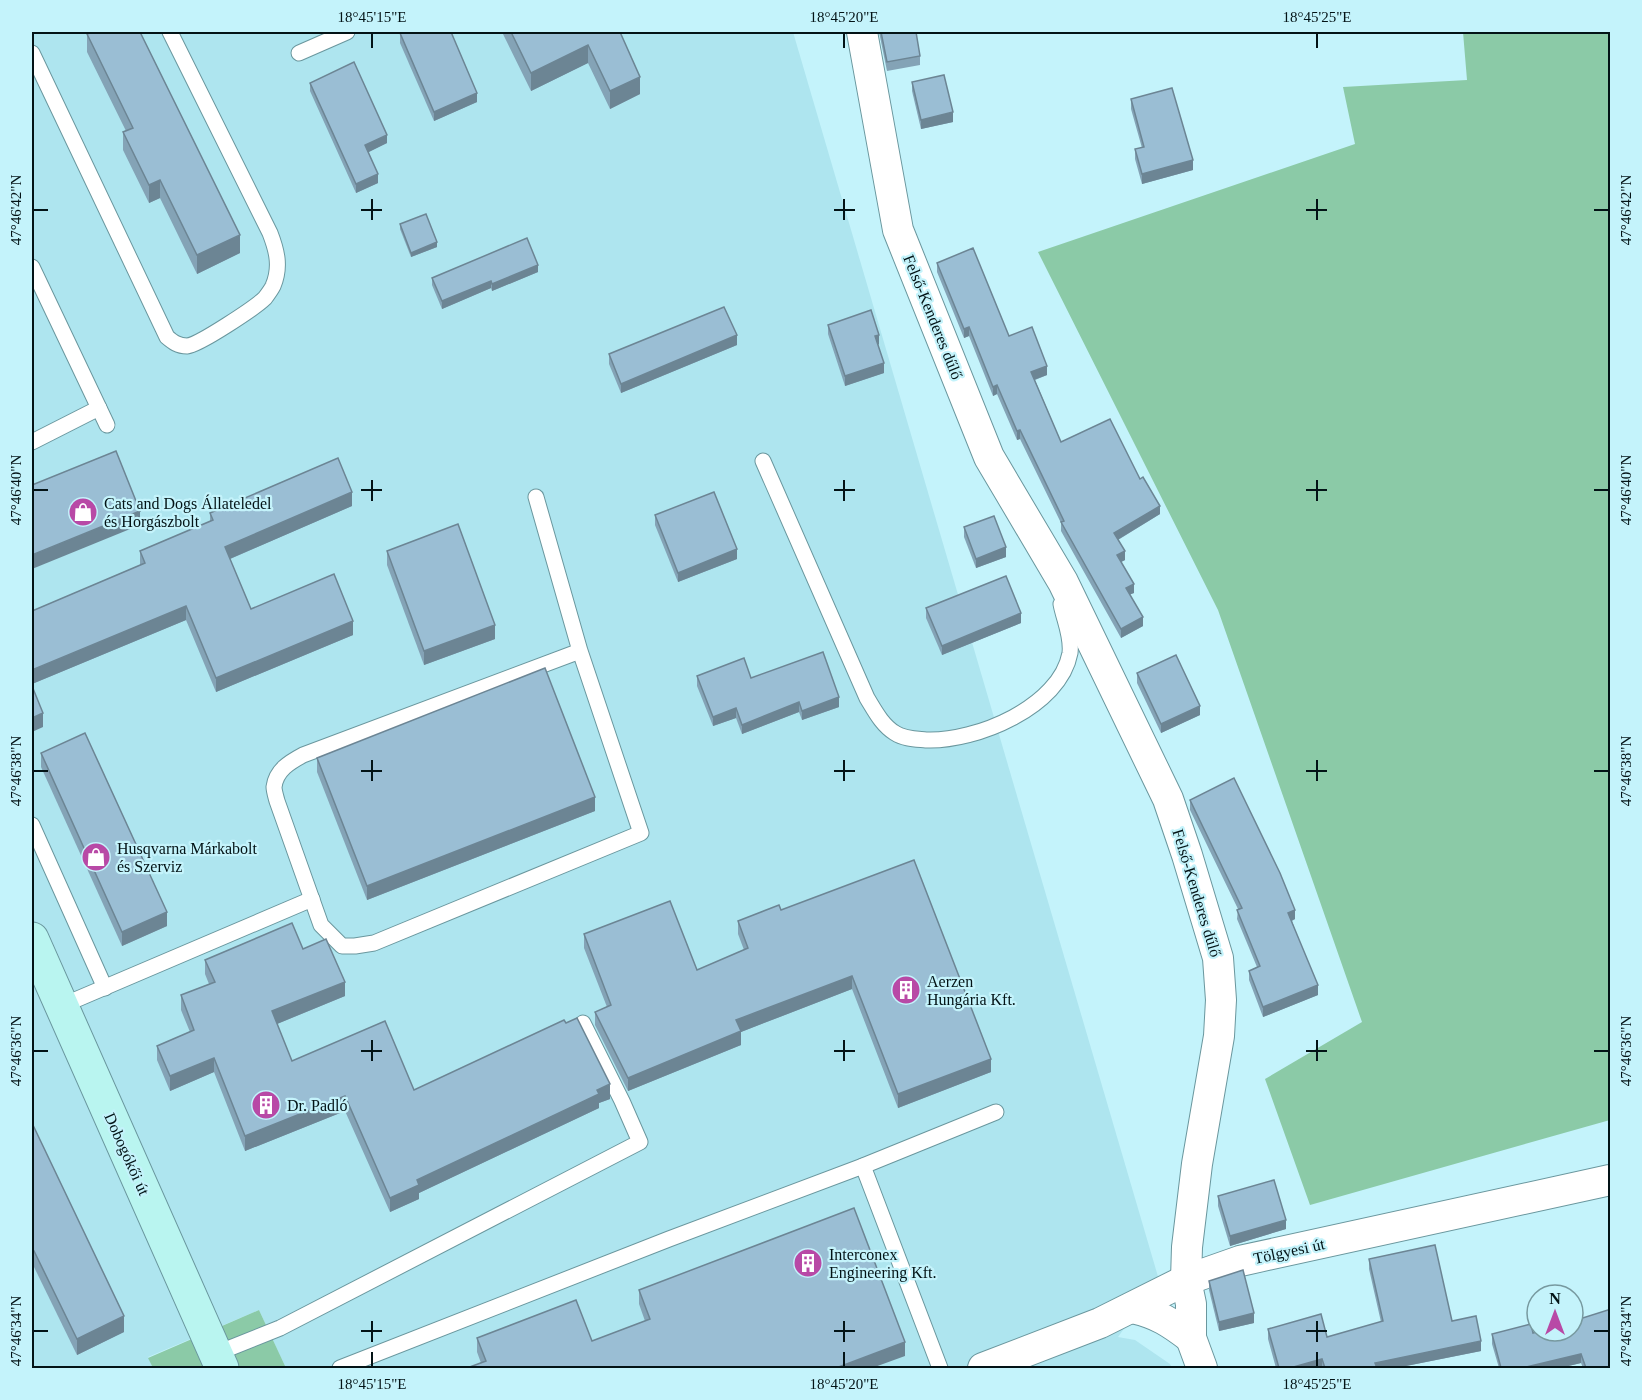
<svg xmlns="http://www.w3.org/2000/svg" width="1642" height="1400" viewBox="0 0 1642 1400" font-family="'Times New Roman',serif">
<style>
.built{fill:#aee5ef}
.green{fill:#8bcaa7}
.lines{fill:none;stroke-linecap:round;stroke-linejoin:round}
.lane-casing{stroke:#6a979e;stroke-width:17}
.street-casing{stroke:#6a979e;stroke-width:32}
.secondary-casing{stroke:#6a979e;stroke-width:35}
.lane{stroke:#fff;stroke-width:15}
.street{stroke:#fff;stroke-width:30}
.secondary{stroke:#b9f5f0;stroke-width:33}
.wall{fill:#84a3b6}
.shaded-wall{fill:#6c8594}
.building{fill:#9abed4;stroke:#6c8594;stroke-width:1.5}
.ticks{fill:none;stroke:#031316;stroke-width:2}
.labels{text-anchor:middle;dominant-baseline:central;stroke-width:4.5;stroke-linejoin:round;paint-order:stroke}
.street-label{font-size:16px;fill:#031316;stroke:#c4f3fb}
.poi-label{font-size:16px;fill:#031316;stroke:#c4f3fb;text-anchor:start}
.neatline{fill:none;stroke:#031316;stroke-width:2}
.ticks-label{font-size:15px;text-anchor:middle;fill:#031316}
</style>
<rect width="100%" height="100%" fill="#c4f3fb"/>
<polygon class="built" points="32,32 793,32 1159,1280 1118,1337 1135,1340 1170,1364 1172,1368 286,1368 259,1310 148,1357 153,1368 32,1368"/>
<g class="green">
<polygon points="1463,32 1610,32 1610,1120 1310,1205 1265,1079 1362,1022 1218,610 1038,252 1355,144 1343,87 1467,80"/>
<polygon points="259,1310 286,1368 153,1368 148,1358"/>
</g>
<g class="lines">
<g class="lane-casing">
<g id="lane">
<path d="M 32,53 L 167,337 C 173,342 178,346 187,346 C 199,345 256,307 265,298 C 268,294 271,290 273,286 C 281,267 277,251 270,233 L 170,32"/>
<polyline points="299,53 347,32"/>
<polyline points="32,267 107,425"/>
<polyline points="32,442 99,408"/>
<path d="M 763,461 L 867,698 C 875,711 882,725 895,733 C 904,739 916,739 926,740 C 976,742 1060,707 1070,653 C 1072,636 1064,620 1061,604"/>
<path d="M 536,497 L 580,651 L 641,833 L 374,943 L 355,946 L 342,946 L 321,925 L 277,801 C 276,797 274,791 274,787 C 276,770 290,762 303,755 L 580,651"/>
<polyline points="32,825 105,988"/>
<polyline points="61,1006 312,899"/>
<polyline points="863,1166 996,1112"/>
<polyline points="215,1354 280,1328 640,1142 622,1101 583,1023"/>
<polyline points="340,1368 669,1239 863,1166 940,1368"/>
</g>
</g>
<g class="street-casing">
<g id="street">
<polyline points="862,32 898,230 989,457 1063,582 1168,799 1187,855 1218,958 1221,1000 1219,1036 1197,1164 1187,1247 1186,1280 1191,1304 1191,1338 1202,1368"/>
<path d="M 1132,1308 C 1158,1314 1170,1322 1191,1338"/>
<polyline points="983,1368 1100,1323 1186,1280 1240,1261 1610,1180"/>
</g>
</g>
<g class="secondary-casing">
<polyline id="secondary" points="32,939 222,1368"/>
</g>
<use href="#lane" class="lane"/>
<use href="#street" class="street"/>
<use href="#secondary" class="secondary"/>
</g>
<g class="wall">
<polygon points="502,32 620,32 640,94 610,109 588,63 531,91"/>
<polygon points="879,32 916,32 920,56 920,65 887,71"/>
<polygon points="400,33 477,102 434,121 400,43"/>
<polygon points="87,34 240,253 197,274 160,198 149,203 123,150 123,132 126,131 87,52"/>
<polygon points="912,82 953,122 921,129 912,91"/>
<polygon points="310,83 387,143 368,152 378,183 356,193 310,91"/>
<polygon points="1131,99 1193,170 1142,184 1135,159 1135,149 1142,148 1131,109"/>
<polygon points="400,224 437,247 411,257 400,229"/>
<polygon points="937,263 1047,375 1035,380 1061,442 1140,479 1160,514 1118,540 1125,560 1121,562 1134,593 1130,594 1143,626 1121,638 1061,531 1061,523 1020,439 1017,440 997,394 993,396 969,336 964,338 937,272"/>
<polygon points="538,272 492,291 491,288 442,309 432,285 432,278"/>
<polygon points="828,325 879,344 878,345 884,373 845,386 828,334"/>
<polygon points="737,345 621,393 609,364 609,354"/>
<polygon points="352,506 230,559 251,609 353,635 216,692 186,620 32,684 32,611 140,565 140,551 210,522 210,513"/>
<polygon points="655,515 737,559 678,582 655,525"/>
<polygon points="964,527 1006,557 976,568 964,537"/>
<polygon points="387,551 495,639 424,665 387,565"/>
<polygon points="926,608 1021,623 942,655 926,618"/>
<polygon points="1137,673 1200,715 1161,733 1137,683"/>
<polygon points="697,676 751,678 839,707 802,720 799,712 742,734 736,718 713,726 697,686"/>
<polygon points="41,753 167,926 122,946 41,767"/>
<polygon points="317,758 595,811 367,900 317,772"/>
<polygon points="1190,800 1295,919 1292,921 1318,995 1263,1017 1249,980 1249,971 1257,967 1237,919 1238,909 1190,810"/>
<polygon points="781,910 991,1072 898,1108 852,989 741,1032 741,1045 628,1091 595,1025 595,1012 607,1007 584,948 584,934 697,970 744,950 738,934 738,921"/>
<polygon points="303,949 345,996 277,1024 292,1061 414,1090 610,1099 599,1103 599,1108 419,1193 419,1199 390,1212 345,1111 245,1151 214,1072 170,1091 157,1060 157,1046 190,1032 181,1010 181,995 209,984 205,974 205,960"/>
<polygon points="32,1123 124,1332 77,1355 34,1267"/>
<polygon points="1218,1196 1286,1229 1230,1246 1218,1206"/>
<polygon points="1369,1259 1452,1321 1481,1351 1396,1368 1276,1368 1268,1339 1268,1329 1327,1337 1381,1322 1369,1269"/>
<polygon points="1209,1281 1254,1323 1219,1331 1209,1290"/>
<polygon points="639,1290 905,1356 481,1363 477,1352 477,1338 592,1341 645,1321 639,1304"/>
<polygon points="1540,1331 1611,1368 1583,1368 1581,1363 1560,1368 1499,1368 1492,1344 1492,1334 1533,1333"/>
</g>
<g class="shaded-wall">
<polygon points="588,45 588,63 531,91 531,73"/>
<polygon points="640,77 640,94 610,109 610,91"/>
<polygon points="477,93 477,102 434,121 434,112"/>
<polygon points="953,112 953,122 921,129 921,120"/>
<polygon points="387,135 387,143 365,154 365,145"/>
<polygon points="1193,160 1193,170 1142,184 1142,174"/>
<polygon points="378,174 378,183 356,193 356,184"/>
<polygon points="160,180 160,198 149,203 149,185"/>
<polygon points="240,235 240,253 197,274 197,255"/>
<polygon points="437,242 437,247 411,257 411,253"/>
<polygon points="538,265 538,272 492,291 492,284"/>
<polygon points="491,281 491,288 442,309 442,301"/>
<polygon points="969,327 969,336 964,338 964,329"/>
<polygon points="737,335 737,345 621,393 621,384"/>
<polygon points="879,335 879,344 875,346 875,336"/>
<polygon points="884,363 884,373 845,386 845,376"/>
<polygon points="1047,366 1047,375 1031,381 1031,372"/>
<polygon points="997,385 997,394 993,396 993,387"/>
<polygon points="1020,430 1020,439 1017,440 1017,431"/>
<polygon points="352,492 352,506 225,561 225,547"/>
<polygon points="1160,506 1160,514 1114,542 1114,533"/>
<polygon points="140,511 140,525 32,569 32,555"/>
<polygon points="1006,547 1006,557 976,568 976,559"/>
<polygon points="737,549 737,559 678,582 678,573"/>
<polygon points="1125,551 1125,560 1117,564 1117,555"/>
<polygon points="1134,584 1134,593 1126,596 1126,588"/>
<polygon points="186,606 186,620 32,684 32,670"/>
<polygon points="1021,613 1021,623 942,655 942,646"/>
<polygon points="1143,617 1143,626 1121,638 1121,629"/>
<polygon points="353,621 353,635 216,692 216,678"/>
<polygon points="495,625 495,639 424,665 424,651"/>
<polygon points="839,697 839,707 802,720 802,711"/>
<polygon points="799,702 799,712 742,734 742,725"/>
<polygon points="1200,706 1200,715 1161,733 1161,724"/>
<polygon points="736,708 736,718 713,726 713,717"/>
<polygon points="43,713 43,727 32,732 32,718"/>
<polygon points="595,797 595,811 367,900 367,886"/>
<polygon points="1295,910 1295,919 1288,922 1288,913"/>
<polygon points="167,912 167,926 122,946 122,932"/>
<polygon points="852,976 852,989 741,1032 741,1045 628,1091 628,1078 736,1020"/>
<polygon points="345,982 345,996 272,1026 272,1011"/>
<polygon points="1318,985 1318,995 1263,1017 1263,1007"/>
<polygon points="214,1058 214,1072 170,1091 170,1076"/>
<polygon points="991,1059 991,1072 898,1108 898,1094"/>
<polygon points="610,1084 610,1099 599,1103 599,1108 419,1193 419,1199 390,1212 390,1198 417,1180 597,1090"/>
<polygon points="345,1096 345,1111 245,1151 245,1136"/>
<polygon points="1286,1220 1286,1229 1230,1246 1230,1236"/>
<polygon points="34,1251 34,1267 32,1268 32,1252"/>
<polygon points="1254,1313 1254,1323 1219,1331 1219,1322"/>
<polygon points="124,1316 124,1332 77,1355 77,1339"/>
<polygon points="1481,1341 1481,1351 1396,1368 1375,1368 1375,1363"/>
<polygon points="905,1342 905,1356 872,1368 836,1368"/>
<polygon points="1581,1354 1581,1363 1560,1368 1522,1368"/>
<polygon points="1322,1359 1322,1368 1290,1368"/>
</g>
<g class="building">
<polygon points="93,32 140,32 240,235 197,255 160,180 149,185 123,132 133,128 87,34"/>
<polygon points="404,32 451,32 477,93 434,112 400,33"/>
<polygon points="511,32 620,32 640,77 610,91 588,45 531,73"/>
<polygon points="881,32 916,32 920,56 887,62"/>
<polygon points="354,62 387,135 365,145 378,174 356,184 310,83"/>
<polygon points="944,75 953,112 921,120 912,82"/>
<polygon points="1172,88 1193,160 1142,174 1135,149 1144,147 1131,99"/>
<polygon points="426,214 437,242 411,253 400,224"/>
<polygon points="527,238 538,265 492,284 491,281 442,301 432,278"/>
<polygon points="973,248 1009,336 1032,327 1047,366 1031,372 1061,442 1110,419 1140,479 1143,477 1160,506 1114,533 1125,551 1117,555 1134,584 1126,588 1143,617 1121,629 1061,522 1064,521 1020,430 1017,431 997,385 993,387 969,327 964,329 937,263"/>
<polygon points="724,307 737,335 621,384 609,354"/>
<polygon points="871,310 879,335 875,336 884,363 845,376 828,325"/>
<polygon points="116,451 140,511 32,555 32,485"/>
<polygon points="338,458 352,492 225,547 251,609 334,574 353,621 216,678 186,606 32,670 32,611 145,563 140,551 213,520 210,513"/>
<polygon points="714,492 737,549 678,573 655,515"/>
<polygon points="994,516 1006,547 976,559 964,527"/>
<polygon points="458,524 495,625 424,651 387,551"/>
<polygon points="1006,576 1021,613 942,646 926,608"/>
<polygon points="823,652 839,697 802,711 799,702 742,725 736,708 713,717 697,676 744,658 751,678"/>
<polygon points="1176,655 1200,706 1161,724 1137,673"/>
<polygon points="545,668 595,797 367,886 317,758"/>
<polygon points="32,686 43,713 32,718"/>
<polygon points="85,733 167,912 122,932 41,753"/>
<polygon points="1234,778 1280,873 1295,910 1288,913 1318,985 1263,1007 1249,971 1260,966 1237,910 1242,908 1190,800"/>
<polygon points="914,860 991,1059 898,1094 852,976 736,1020 741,1031 628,1078 595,1012 611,1005 584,934 670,901 697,970 748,948 738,921 779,905 781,910"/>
<polygon points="292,923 303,949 326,939 345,982 272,1011 292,1061 385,1021 414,1090 564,1020 566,1023 577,1018 610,1084 597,1090 599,1094 417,1180 419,1185 390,1198 345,1096 245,1136 214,1058 170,1076 157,1046 194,1030 181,995 215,982 205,960"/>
<polygon points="32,1123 124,1316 77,1339 34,1251 32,1252"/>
<polygon points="1274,1180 1286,1220 1230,1236 1218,1196"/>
<polygon points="854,1208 905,1342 836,1368 467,1368 486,1361 477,1338 576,1300 592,1341 650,1319 639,1290"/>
<polygon points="1435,1245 1452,1321 1476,1316 1481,1341 1375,1363 1377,1368 1325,1368 1322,1359 1290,1368 1279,1368 1268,1329 1321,1314 1327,1337 1383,1321 1369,1259"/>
<polygon points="1243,1270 1254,1313 1219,1322 1209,1281"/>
<polygon points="1611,1309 1611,1367 1606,1368 1586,1368 1581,1354 1522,1368 1501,1368 1492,1334 1531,1324 1533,1333 1540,1331 1573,1331 1573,1321"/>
</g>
<path class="ticks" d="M 372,33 L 372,48M 844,33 L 844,48M 1317,33 L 1317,48M 372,199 L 372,220M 844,199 L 844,220M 1317,199 L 1317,220M 33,210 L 48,210M 361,210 L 382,210M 834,210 L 855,210M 1306,210 L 1327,210M 1594,210 L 1609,210M 372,480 L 372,501M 844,480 L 844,501M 1317,480 L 1317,501M 33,490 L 48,490M 361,490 L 382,490M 834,490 L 855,490M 1306,490 L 1327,490M 1594,490 L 1609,490M 372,760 L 372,781M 844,760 L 844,781M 1317,760 L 1317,781M 33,771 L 48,771M 361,771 L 382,771M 834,771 L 855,771M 1306,771 L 1327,771M 1594,771 L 1609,771M 372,1040 L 372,1061M 844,1040 L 844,1061M 1317,1040 L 1317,1061M 33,1051 L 48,1051M 361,1051 L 382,1051M 834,1051 L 855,1051M 1306,1051 L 1327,1051M 1594,1051 L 1609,1051M 372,1321 L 372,1342M 844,1321 L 844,1342M 1317,1321 L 1317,1342M 33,1331 L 48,1331M 361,1331 L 382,1331M 834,1331 L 855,1331M 1306,1331 L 1327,1331M 1594,1331 L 1609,1331M 372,1352 L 372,1367M 844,1352 L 844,1367M 1317,1352 L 1317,1367"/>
<defs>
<g id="shop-disc" transform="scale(1.5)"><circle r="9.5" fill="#b849a6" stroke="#c4f3fb"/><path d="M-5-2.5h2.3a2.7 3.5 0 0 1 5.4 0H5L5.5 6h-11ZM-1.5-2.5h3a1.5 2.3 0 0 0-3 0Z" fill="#fff"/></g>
<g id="building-disc" transform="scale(1.5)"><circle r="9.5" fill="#b849a6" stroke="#c4f3fb"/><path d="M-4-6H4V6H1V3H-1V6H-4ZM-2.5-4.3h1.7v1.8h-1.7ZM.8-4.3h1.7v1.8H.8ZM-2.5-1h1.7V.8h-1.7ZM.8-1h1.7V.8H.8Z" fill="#fff"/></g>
</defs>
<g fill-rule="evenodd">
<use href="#shop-disc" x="83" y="512"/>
<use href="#shop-disc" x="96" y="857"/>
<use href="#building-disc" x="906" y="990"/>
<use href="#building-disc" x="266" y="1105"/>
<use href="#building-disc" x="808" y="1263"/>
</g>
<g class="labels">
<g class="street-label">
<text transform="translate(933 317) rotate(68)">Felső-Kenderes dűlő</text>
<text transform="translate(1197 893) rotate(73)">Felső-Kenderes dűlő</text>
<text transform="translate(127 1154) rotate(66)">Dobogókői út</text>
<text transform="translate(1289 1251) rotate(-12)">Tölgyesi út</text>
</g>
<g class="poi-label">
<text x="104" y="503">Cats and Dogs Állateledel<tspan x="104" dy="18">és Horgászbolt</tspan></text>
<text x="117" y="848">Husqvarna Márkabolt<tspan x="117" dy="18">és Szerviz</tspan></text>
<text x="927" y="981">Aerzen<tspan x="927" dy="18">Hungária Kft.</tspan></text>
<text x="287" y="1105">Dr. Padló</text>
<text x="829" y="1254">Interconex<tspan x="829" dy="18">Engineering Kft.</tspan></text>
</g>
</g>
<rect width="1642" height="1400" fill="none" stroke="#c4f3fb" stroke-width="66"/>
<g transform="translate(1555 1313)"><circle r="28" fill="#c4f3fb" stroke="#77999f" stroke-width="1.5"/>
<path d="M0-4.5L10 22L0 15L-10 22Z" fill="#b849a6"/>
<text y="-9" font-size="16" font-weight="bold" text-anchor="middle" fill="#031316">N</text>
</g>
<rect x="33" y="33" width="1576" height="1334" class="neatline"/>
<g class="ticks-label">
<text x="372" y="22">18°45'15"E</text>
<text x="844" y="22">18°45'20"E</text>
<text x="1317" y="22">18°45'25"E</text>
<text transform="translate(16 210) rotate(-90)" y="5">47°46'42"N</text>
<text transform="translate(1626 210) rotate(-90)" y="5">47°46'42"N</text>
<text transform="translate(16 490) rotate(-90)" y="5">47°46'40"N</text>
<text transform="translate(1626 490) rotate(-90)" y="5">47°46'40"N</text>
<text transform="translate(16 771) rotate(-90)" y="5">47°46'38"N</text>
<text transform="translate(1626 771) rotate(-90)" y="5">47°46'38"N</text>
<text transform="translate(16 1051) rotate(-90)" y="5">47°46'36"N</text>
<text transform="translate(1626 1051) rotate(-90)" y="5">47°46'36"N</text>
<text transform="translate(16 1331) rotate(-90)" y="5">47°46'34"N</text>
<text transform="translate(1626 1331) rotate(-90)" y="5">47°46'34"N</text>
<text x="372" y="1389">18°45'15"E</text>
<text x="844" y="1389">18°45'20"E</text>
<text x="1317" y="1389">18°45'25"E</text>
</g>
</svg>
